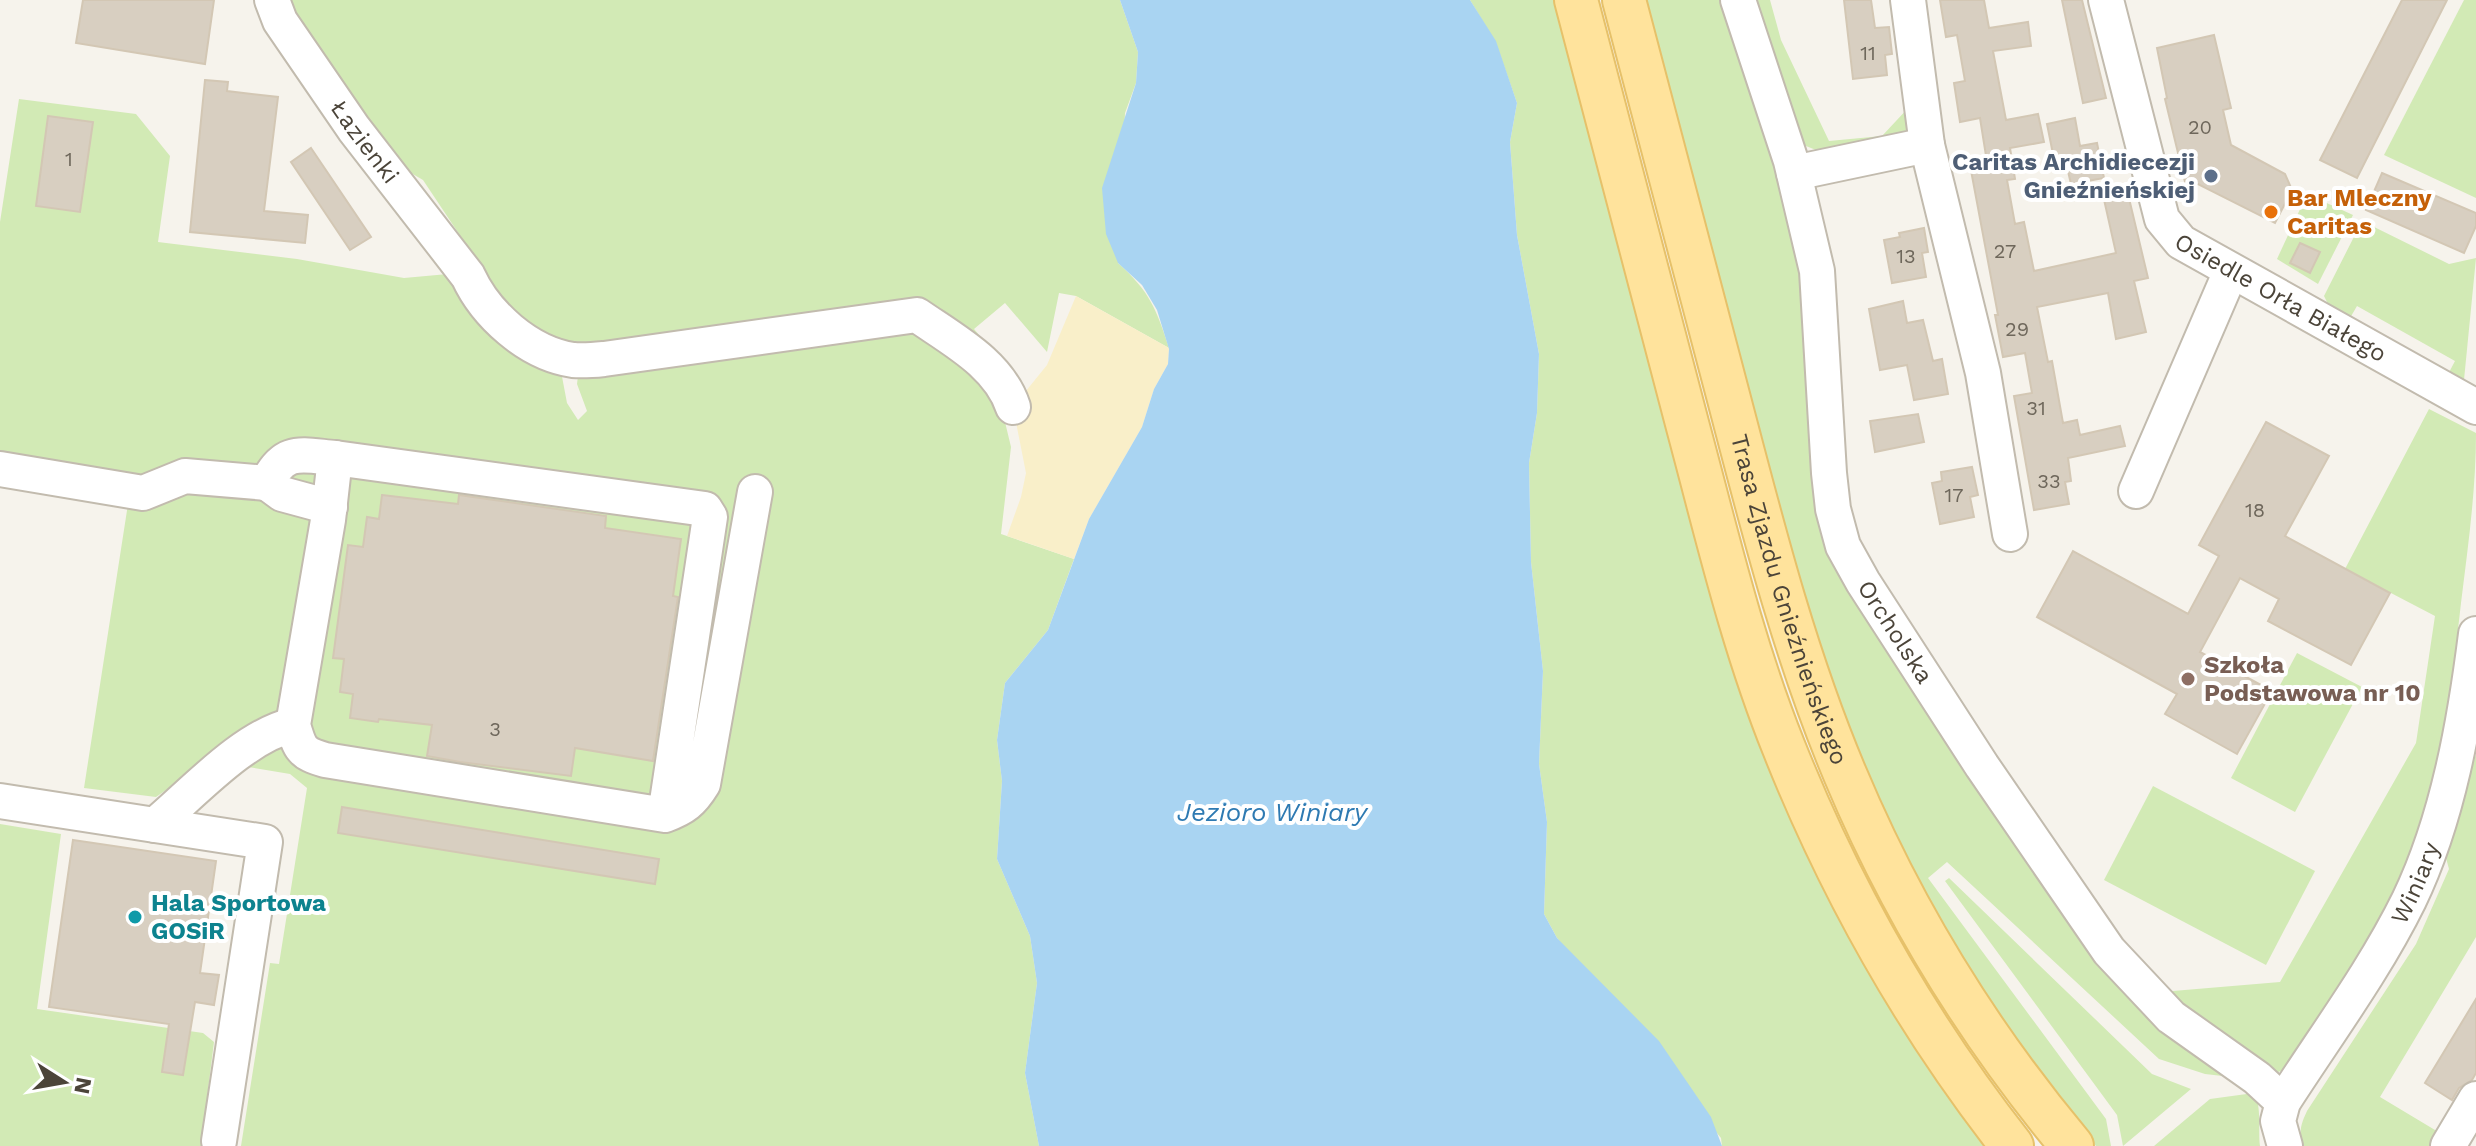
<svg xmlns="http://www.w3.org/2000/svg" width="2476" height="1146" viewBox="0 0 2476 1146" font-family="'Work Sans',sans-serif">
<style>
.green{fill:#d2eab5}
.sand{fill:#f9efc9}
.water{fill:#a9d4f2}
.building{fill:#d8cfc1;stroke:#d3c7b4;stroke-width:2}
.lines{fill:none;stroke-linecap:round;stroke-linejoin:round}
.minor-casing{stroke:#c2bbae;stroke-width:38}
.major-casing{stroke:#e6c16a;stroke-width:46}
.minor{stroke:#fff;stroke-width:34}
.major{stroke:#ffe39c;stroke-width:42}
.service-dot{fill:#5c6f8a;stroke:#fff;stroke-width:3}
.food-dot{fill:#e8710a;stroke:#fff;stroke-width:3}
.education-dot{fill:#8d6e63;stroke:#fff;stroke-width:3}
.culture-dot{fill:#0f9aa8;stroke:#fff;stroke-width:3}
.labels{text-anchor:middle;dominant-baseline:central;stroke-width:8;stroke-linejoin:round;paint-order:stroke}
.number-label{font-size:20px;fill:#6e675b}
.street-label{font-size:24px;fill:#4b4439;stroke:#fff}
.service-label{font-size:24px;font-weight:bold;fill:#4e5e75;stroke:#fff;text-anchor:end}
.food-label{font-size:24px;font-weight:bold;fill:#c56008;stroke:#fff;text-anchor:start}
.education-label{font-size:24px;font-weight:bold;fill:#785e54;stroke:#fff;text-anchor:start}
.culture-label{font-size:24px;font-weight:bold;fill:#0d838f;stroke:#fff;text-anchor:start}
.water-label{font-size:26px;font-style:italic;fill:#2e7ab2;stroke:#fff}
</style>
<rect width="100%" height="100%" fill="#f6f3ec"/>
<g class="green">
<path d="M 287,0 L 1120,0 L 1138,52 L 1136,83 L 1125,113 L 1118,263 C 1150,292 1156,308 1169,348 L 1076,296 L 1059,293 L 1047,352 L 1005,303 L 974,329 L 1016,379 L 938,312 L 586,352 L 511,319 L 472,262 L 467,246 L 423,180 L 387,159 Z"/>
<path d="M 1470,0 L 1562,0 L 1837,912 C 1880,993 1926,1076 1986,1146 L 1722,1146 L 1721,1138 L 1557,938 L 1544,914 L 1547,822 L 1539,764 L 1543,671 L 1531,562 L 1529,463 L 1537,413 L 1539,354 L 1517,235 L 1510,142 L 1517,103 L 1496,43 Z"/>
<polygon points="1646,0 1726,0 1806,271 1820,474 1976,773 2240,1078 2205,1074 2159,1059 1947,862 1928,878 2106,1119 2111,1146 2096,1146 2024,1056 1979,991 1891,833 1808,629 1698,209"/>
<polygon points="1754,0 1770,0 1781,40 1829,141 1882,136 1910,106 1911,121 1903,135 1892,141 1816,150 1801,144"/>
<polygon points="2464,0 2476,0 2476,198 2384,155"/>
<polygon points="19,99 136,114 170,156 158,242 297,259 404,278 448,274 560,366 567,403 578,420 587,411 577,384 579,368 910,325 933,334 991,393 1005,422 1011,447 1001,534 1074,559 1048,630 1005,683 997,740 1002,781 997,859 1030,936 1037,983 1025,1073 1039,1146 241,1146 270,963 279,964 307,788 290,774 248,767 222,787 202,765 156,797 84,788 128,504 0,479 0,222"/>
<polygon points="2307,194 2353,215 2318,284 2277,259"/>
<polygon points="2362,221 2449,264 2476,258 2463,390 2445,380 2455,361 2357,306 2350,318 2332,312 2324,296"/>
<path d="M 2429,409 L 2476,433 C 2476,490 2468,546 2461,603 C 2451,690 2442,790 2404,870 C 2373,936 2332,997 2293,1058 L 2285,1069 L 2274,1074 L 2161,992 L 2280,982 L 2416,743 L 2435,616 L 2345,569 Z"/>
<polygon points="2297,653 2362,687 2295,812 2231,778"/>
<path d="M 2476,754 L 2476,937 L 2380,1097 L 2445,1136 L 2439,1146 L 2304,1146 C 2298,1132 2301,1124 2307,1111 L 2416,944 L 2449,869 L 2446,858 Z"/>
<polygon points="2153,786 2315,871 2266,965 2104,880"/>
<polygon points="0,824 61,834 37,1009 203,1033 214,1042 201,1146 0,1146"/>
<polygon points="1949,878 2152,1074 2191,1089 2123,1146 2117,1115 1945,881"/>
<path d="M 2254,1093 C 2262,1107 2258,1129 2260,1146 L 2154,1146 L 2210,1099 Z"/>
</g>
<polygon class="sand" points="1076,296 1169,348 1168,364 1154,389 1142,427 1089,519 1074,559 1007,536 1021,497 1026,473 1013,407 1047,365"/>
<polygon class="water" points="1120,0 1470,0 1496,41 1517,103 1510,142 1517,235 1539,354 1537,413 1529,463 1531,562 1543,671 1539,764 1547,822 1544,914 1557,938 1659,1041 1711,1117 1722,1146 1039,1146 1025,1073 1037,983 1030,936 997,859 1002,781 997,740 1005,683 1048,630 1089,519 1142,427 1154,389 1168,364 1169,349 1157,310 1142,285 1118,263 1106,234 1102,188 1136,83 1138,52"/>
<g class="building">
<polygon points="83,0 214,0 205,64 76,43"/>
<polygon points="1844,0 1871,0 1875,28 1889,27 1892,54 1885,55 1887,75 1853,79"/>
<polygon points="1940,0 1984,0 1989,28 2028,22 2031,46 1993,51 2006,120 2038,114 2044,142 2010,148 2015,179 2007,180 2015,224 2024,222 2034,271 2116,253 2103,195 2127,190 2148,278 2134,281 2146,332 2116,339 2108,293 2037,307 2048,362 2052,361 2063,423 2077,420 2080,435 2120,426 2125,446 2068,458 2071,481 2065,482 2069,504 2034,510 2014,396 2032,393 2025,353 2003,357 1995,315 1998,315 1970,165 1987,162 1980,118 1960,122 1954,83 1965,81 1957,35 1946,37"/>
<polygon points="2062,0 2082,0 2106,98 2083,103"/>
<polygon points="2402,0 2447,0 2357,178 2320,160"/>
<polygon points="2214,35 2231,108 2223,110 2231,145 2285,174 2292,190 2275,223 2196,183 2186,186 2165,99 2167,98 2157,48"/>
<polygon points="205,80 228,82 227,91 278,97 264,211 308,215 305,243 190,232"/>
<polygon points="48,116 93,122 80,212 36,206"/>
<polygon points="2075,118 2080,146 2097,143 2104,178 2071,184 2067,167 2056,169 2047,124"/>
<polygon points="311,148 371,237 350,250 291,162"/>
<polygon points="2382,173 2476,213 2476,226 2464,253 2366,210"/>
<polygon points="1924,228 1928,252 1922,253 1926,277 1892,283 1884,240 1900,237 1899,233"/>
<polygon points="2300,243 2320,252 2310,273 2290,263"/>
<polygon points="1903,301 1907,323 1923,320 1933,361 1942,359 1948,394 1914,400 1907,365 1880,370 1869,309"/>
<polygon points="1918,414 1924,442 1875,452 1870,421"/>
<polygon points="2266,422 2329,456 2285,536 2390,593 2351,665 2268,621 2279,599 2240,578 2200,652 2272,691 2237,754 2165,714 2177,694 2037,617 2073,551 2188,614 2219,556 2199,545"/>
<polygon points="1972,467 1978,495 1970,497 1974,517 1940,524 1932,483 1942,481 1941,472"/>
<polygon points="382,495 458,504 459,495 606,516 605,528 681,539 673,596 678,597 653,761 575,748 571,776 460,762 427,756 432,725 379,719 378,722 350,718 353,694 340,692 344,659 333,658 348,545 363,547 367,517 379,519"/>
<polygon points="342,807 659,859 655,884 338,833"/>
<polygon points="73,840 216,861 200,973 219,975 214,1005 195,1002 183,1075 162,1072 169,1024 49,1007"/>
<polygon points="2476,999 2476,1073 2472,1080 2459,1088 2452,1100 2425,1083"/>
</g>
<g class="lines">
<g class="minor-casing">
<g id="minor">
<path id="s1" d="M 272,0 L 280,21 L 354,129 L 468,276 C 486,315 528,353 573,360 C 583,361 594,360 604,359 L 917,315 C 953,340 999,364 1013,407"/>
<path id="s2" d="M 1738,0 L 1791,161 L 1817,271 L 1829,473 L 1833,509 L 1843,546 L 1863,582 L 1982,766 L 2109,951 L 2171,1017 L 2257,1078 L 2283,1102"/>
<polyline points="1908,0 1927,145 1983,373 2010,534"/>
<path id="s3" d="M 2106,0 L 2162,219 L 2181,242 L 2476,407"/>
<polyline points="1794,173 1927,145"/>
<polyline points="0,469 143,493 185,476 267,483"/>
<polyline points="2136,491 2231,271"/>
<path d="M 330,507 L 282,494 L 267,483 C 284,448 300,455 335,458"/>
<polyline points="0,801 265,842 219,1141"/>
<path d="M 665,815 L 710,517 L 705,509 L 335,458 L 328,520 L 293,725 C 300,749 301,753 325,760 L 665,815 C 684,808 692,802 703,784 L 755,492"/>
<path d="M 155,825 C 193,793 244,736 293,725"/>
<path id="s4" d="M 2285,1146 L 2278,1121 L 2283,1102 C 2326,1035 2374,971 2409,900 C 2448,819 2465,722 2476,634"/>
<polyline points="2448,1146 2476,1099"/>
</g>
</g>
<g class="major-casing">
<g id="major">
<path d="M 1576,0 C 1613,142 1651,285 1688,427 C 1717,535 1742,644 1784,748 C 1841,891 1917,1025 2012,1146"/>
<path id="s5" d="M 1624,0 C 1659,133 1694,266 1729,399 C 1762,525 1794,653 1845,774 C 1901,908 1979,1035 2072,1146"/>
</g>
</g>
<use href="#minor" class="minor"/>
<use href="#major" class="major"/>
</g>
<circle class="service-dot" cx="2211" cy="176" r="8"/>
<circle class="food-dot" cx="2271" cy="212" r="8"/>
<circle class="education-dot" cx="2188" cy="679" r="8"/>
<circle class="culture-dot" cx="135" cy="917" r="8"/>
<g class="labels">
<g class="number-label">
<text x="1868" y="53">11</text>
<text x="2200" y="127">20</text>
<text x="69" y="159">1</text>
<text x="2005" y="251">27</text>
<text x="1906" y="256">13</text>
<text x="2017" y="329">29</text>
<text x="2036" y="408">31</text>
<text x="2049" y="481">33</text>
<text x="1954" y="495">17</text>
<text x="2255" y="510">18</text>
<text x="495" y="729">3</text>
</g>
<g class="street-label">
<text stroke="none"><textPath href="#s1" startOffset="170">Łazienki</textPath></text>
<text stroke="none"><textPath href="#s3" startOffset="370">Osiedle Orła Białego</textPath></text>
<text stroke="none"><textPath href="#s5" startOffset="622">Trasa Zjazdu Gnieźnieńskiego</textPath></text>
<text stroke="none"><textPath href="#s2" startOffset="660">Orcholska</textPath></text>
<text stroke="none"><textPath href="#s4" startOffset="302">Winiary</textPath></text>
</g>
<g class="service-label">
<text x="2195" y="162">Caritas Archidiecezji<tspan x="2195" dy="28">Gnieźnieńskiej</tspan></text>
</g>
<g class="food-label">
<text x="2287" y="198">Bar Mleczny<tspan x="2287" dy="28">Caritas</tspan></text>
</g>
<g class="education-label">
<text x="2204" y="665">Szkoła<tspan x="2204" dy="28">Podstawowa nr 10</tspan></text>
</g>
<g class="culture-label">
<text x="151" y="903">Hala Sportowa<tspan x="151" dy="28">GOSiR</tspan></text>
</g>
<g class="water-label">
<text x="1272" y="812">Jezioro Winiary</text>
</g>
</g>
<g transform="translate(64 1082) rotate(101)" stroke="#ffffff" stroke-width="6" paint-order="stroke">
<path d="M0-6L14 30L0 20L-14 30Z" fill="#4b4439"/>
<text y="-12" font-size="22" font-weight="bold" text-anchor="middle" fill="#4b4439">N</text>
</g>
</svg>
